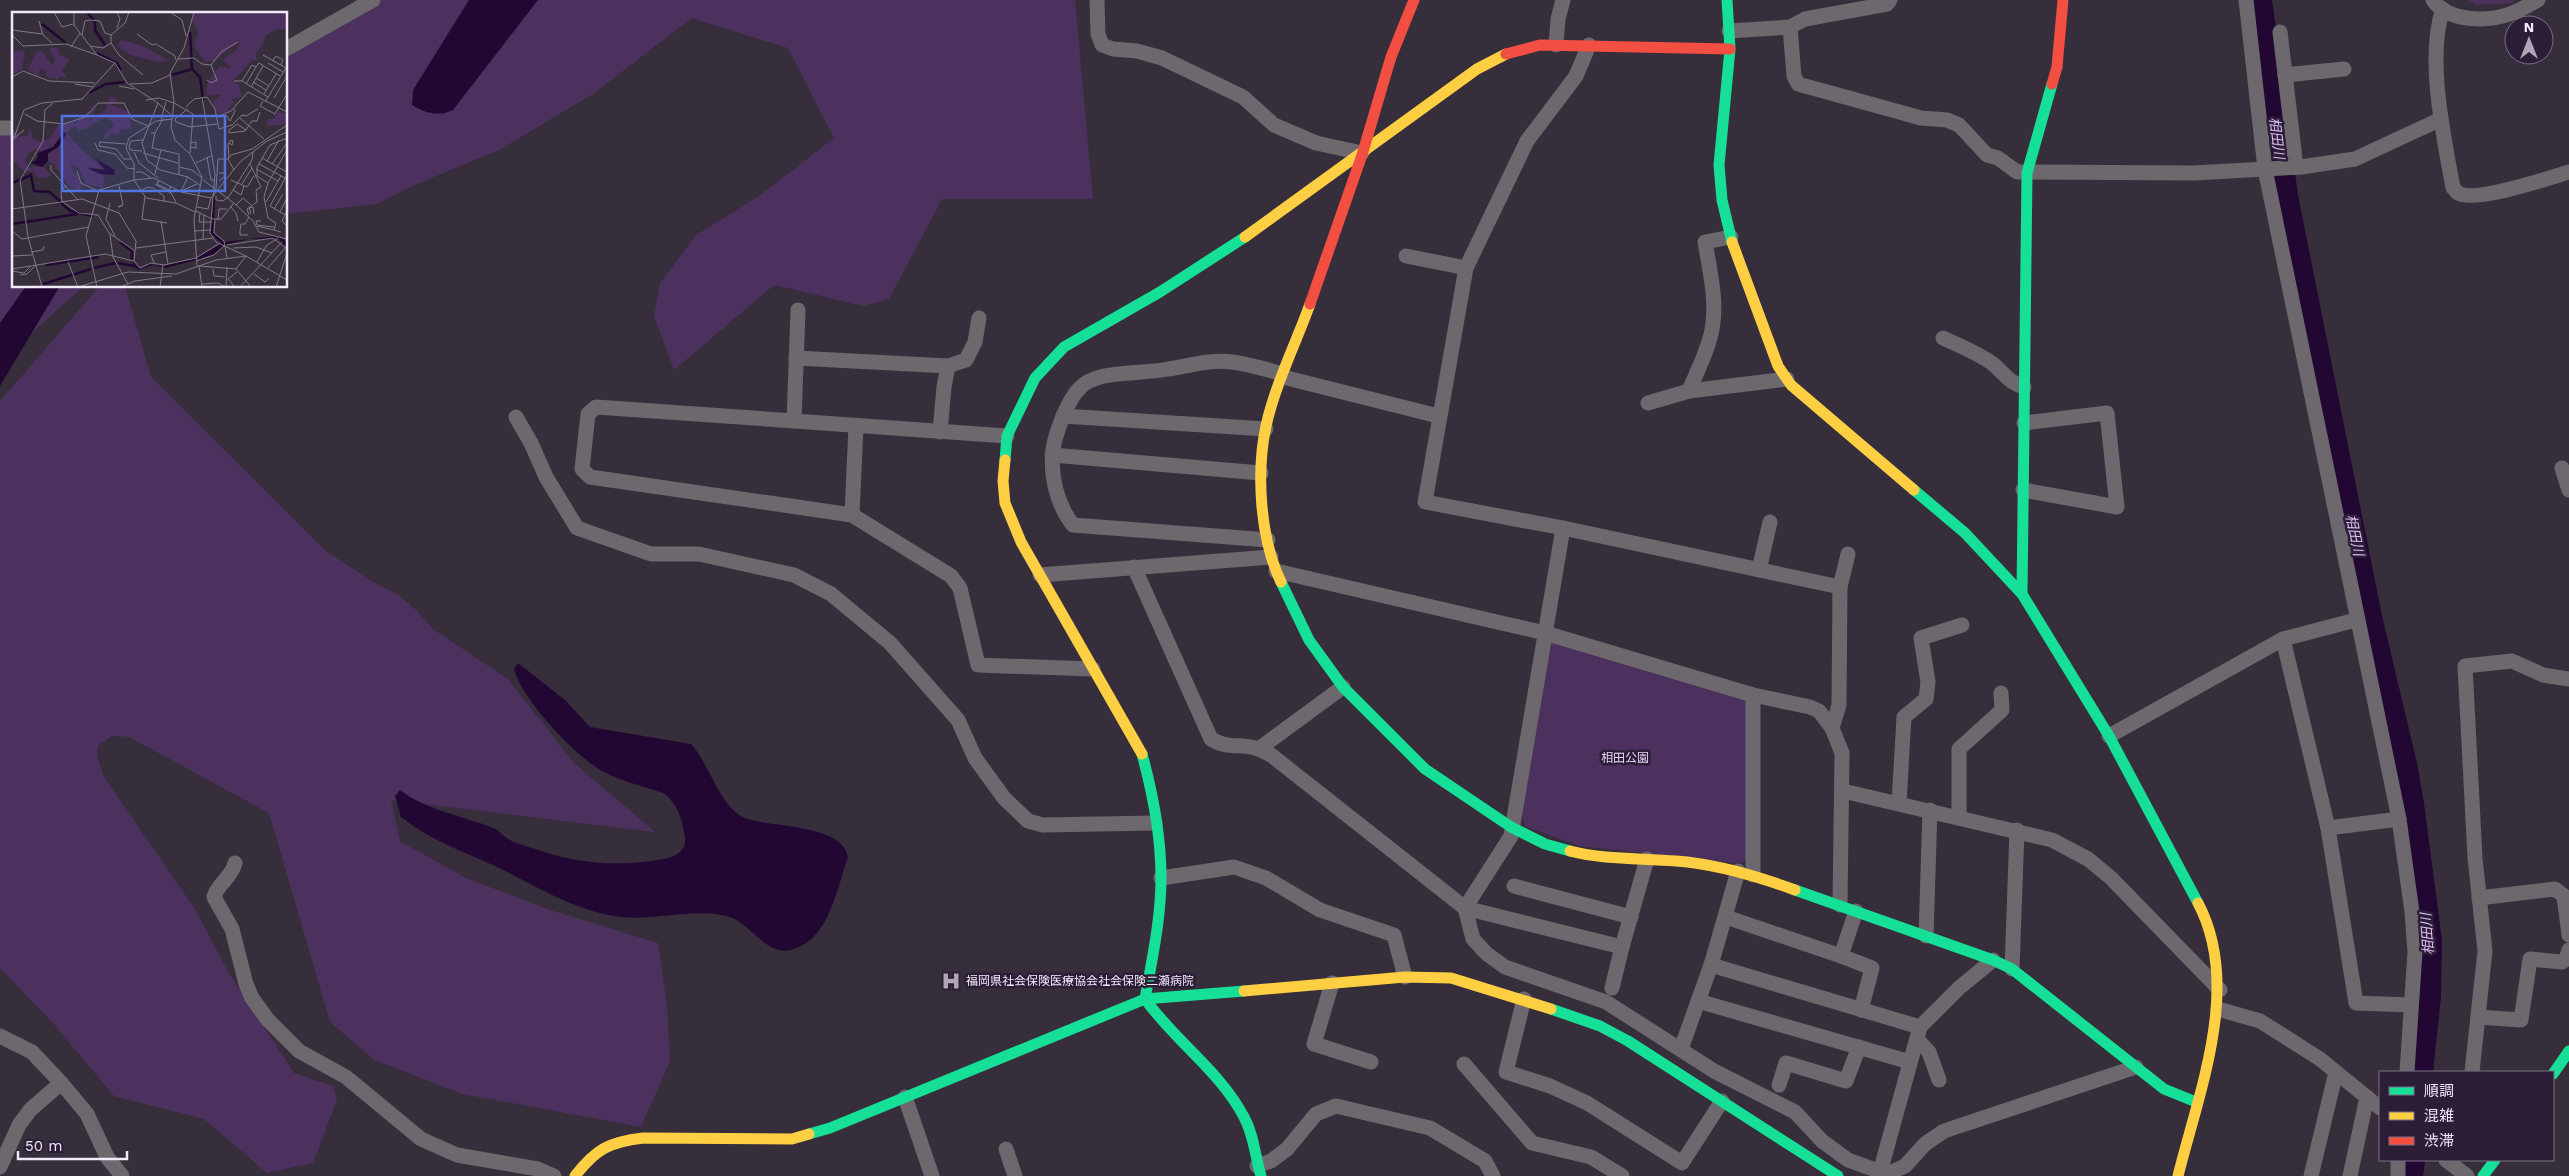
<svg xmlns="http://www.w3.org/2000/svg" width="2569" height="1176" viewBox="0 0 2569 1176" font-family="'Work Sans','Noto Sans JP',sans-serif">
<style>
.green{fill:#4c315f}
.water{fill:#230733}
.lines{fill:none;stroke-linecap:round;stroke-linejoin:round}
.river{stroke:#230733;stroke-width:26}
.street{stroke:#6c686e;stroke-width:15}
.fast{stroke:#16e098;stroke-width:11}
.slow{stroke:#ffcf43;stroke-width:11}
.jam{stroke:#f24e42;stroke-width:11}
.labels{text-anchor:middle;dominant-baseline:central;stroke-width:5;stroke-linejoin:round;paint-order:stroke}
.park-label{font-size:12px;fill:#e8d2f8;stroke:#2c1e36}
.poi-label{font-size:12px;fill:#f1e8f9;stroke:#2c1e36;text-anchor:start}
.water-label{font-size:14px;font-style:italic;fill:#dfbff8;stroke:#2c1e36}
.inset-river{fill:none;stroke:#230733;stroke-width:2.5}
.inset-road{fill:none;stroke:#817887;stroke-width:1}
.view{fill:#5274e0;fill-opacity:0.15;stroke:#5274e0;stroke-width:2.5}
.inset-edge{fill:none;stroke:#f1e8f9;stroke-width:2.5}
</style>
<rect width="100%" height="100%" fill="#362e3b"/>
<g class="green">
<polygon points="356,0 1075,0 1093,199 942,199 889,299 864,306 774,285 674,370 654,316 660,283 696,235 759,196 834,138 788,48 692,18 593,94 499,150 412,186 377,204 286,214 286,55"/>
<polygon points="2468,0 2516,0 2511,3 2476,5"/>
<polygon points="14,132 14,286 84,286 0,361 0,134"/>
<polygon points="100,286 125,286 151,377 327,552 375,583 399,595 417,611 433,629 508,679 573,762 655,832 391,800 400,841 466,878 547,909 658,943 667,1005 670,1061 641,1127 463,1094 374,1060 330,1022 269,813 129,737 112,736 98,746 97,756 104,777 195,909 230,975 294,1073 333,1086 337,1100 313,1163 267,1173 204,1119 114,1096 52,1022 0,968 0,401"/>
<polygon points="1554,641 1746,698 1748,857 1745,862 1737,863 1579,846 1525,826 1519,806 1548,646"/>
</g>
<g class="water">
<path d="M 469,0 L 538,0 L 453,110 C 440,117 424,113 412,105 L 413,90 Z"/>
<polygon points="26,286 60,286 0,386 0,323"/>
<path d="M 518,663 L 565,700 L 590,727 L 691,744 C 709,763 720,808 745,818 C 770,828 842,823 848,857 C 837,888 829,941 791,950 C 765,956 750,921 726,916 C 692,908 655,921 621,917 C 577,912 534,885 495,866 C 464,852 428,839 401,817 L 395,796 L 400,790 C 426,810 462,816 491,827 C 498,829 503,836 510,840 C 517,844 527,846 535,849 C 575,863 615,867 657,860 C 671,858 687,854 685,837 C 682,819 679,807 665,794 C 645,786 619,781 600,770 C 572,752 523,701 514,669 Z"/>
</g>
<g class="lines">
<g class="river">
<polyline points="2259,0 2285,196 2369,617 2405,769 2411,804 2429,941 2428,997 2420,1072"/>
<polyline points="2410,1176 2412,1160"/>
</g>
<g class="street">
<polyline points="1097,0 1098,34 1102,45 1113,49 1137,51 1162,58 1243,97 1274,125 1316,143 1362,153"/>
<polyline points="2246,0 2265,169 2399,819 2412,912 2415,952 2407,1072"/>
<path d="M 2433,0 C 2448,22 2487,22 2510,14 C 2519,11 2529,5 2538,0"/>
<path d="M 2443,9 C 2426,58 2444,137 2453,188 C 2455,189 2456,192 2458,193 C 2475,203 2549,178 2569,172"/>
<polyline points="1790,27 1794,76 1798,84 1921,118 1947,120 1959,125 1987,155 1998,158 2017,172 2194,173 2301,167 2355,159 2441,119"/>
<polyline points="1729,31 1790,27 1805,19 1887,4 1890,0"/>
<polyline points="2280,32 2296,167"/>
<polyline points="1556,45 1558,19 1563,0"/>
<polyline points="286,49 373,0"/>
<polyline points="2285,75 2344,69"/>
<polyline points="0,128 14,128"/>
<polyline points="1406,256 1466,268 1425,502 1563,528 1840,587 1839,705 1832,728"/>
<polyline points="1466,268 1527,141 1576,76 1589,45"/>
<path d="M 1943,338 C 1960,346 1978,353 1993,364 C 2005,374 2009,383 2024,387"/>
<polyline points="796,358 948,366"/>
<polyline points="1283,377 1438,416"/>
<path d="M 1689,391 C 1696,374 1705,356 1710,338 C 1719,307 1710,272 1705,242 L 1731,237"/>
<polyline points="1648,403 1689,391 1787,379"/>
<polyline points="1063,416 1266,429"/>
<polyline points="516,417 531,443 546,477 577,528 651,554 699,554 794,575 831,594 890,643 958,720 975,758 1004,798 1028,821 1043,825 1155,823"/>
<polyline points="794,421 798,310"/>
<polyline points="940,432 944,387 948,366 966,360 975,342 979,318"/>
<polyline points="1007,436 596,407 588,414 582,469 590,477 852,515 951,576 960,588 978,665 1093,669"/>
<polyline points="1052,455 1261,473"/>
<polyline points="2562,468 2569,490"/>
<polyline points="2023,490 2117,507 2107,413 2024,423"/>
<polyline points="852,515 856,426"/>
<polyline points="1563,528 1511,836 1465,908 1473,939 1487,954 1505,967 1606,1002 1714,1071 1795,1112 1822,1141 1848,1160 1887,1174 1905,1166 1925,1144 1944,1131 2136,1067"/>
<path d="M 1268,540 L 1073,525 C 1057,505 1050,475 1053,450 C 1055,434 1068,399 1080,388 C 1085,382 1096,378 1104,376 C 1124,372 1147,373 1168,369 C 1189,366 1210,359 1232,362 C 1249,364 1267,370 1284,374"/>
<path d="M 1134,567 L 1211,739 C 1232,752 1245,739 1271,755 L 1465,908 L 1622,947 L 1612,988"/>
<polyline points="1759,570 1770,522"/>
<polyline points="1276,571 1545,633 1753,695 1810,707 1819,711 1832,728 1842,753 1840,905"/>
<polyline points="1040,575 1271,557"/>
<polyline points="1840,587 1848,554"/>
<polyline points="2283,639 2328,828 2356,1003 2411,1005"/>
<polyline points="1753,695 1753,875"/>
<polyline points="2109,736 2283,639 2356,620"/>
<polyline points="1260,748 1343,687"/>
<polyline points="1843,791 2052,840 2088,859 2111,878 2220,990"/>
<polyline points="1899,803 1904,717 1926,699 1928,682 1921,638 1962,625"/>
<polyline points="1959,817 1959,749 2002,710 2001,693"/>
<polyline points="2328,828 2399,819"/>
<path d="M 235,863 C 231,879 217,884 214,897 L 232,929 L 246,984 L 252,998 L 268,1020 L 299,1051 L 346,1077 L 421,1139 L 457,1155 L 538,1169 L 554,1176"/>
<polyline points="1161,878 1234,867 1266,878 1320,910 1394,935 1405,977"/>
<polyline points="1514,886 1631,917"/>
<polyline points="2479,898 2555,889 2564,896 2569,935"/>
<polyline points="1726,917 1841,956 1856,911"/>
<polyline points="1926,936 1930,810"/>
<polyline points="1622,947 1647,859"/>
<polyline points="1841,956 1872,968 1861,1010"/>
<polyline points="1711,965 1920,1027"/>
<polyline points="2012,969 2017,830"/>
<polyline points="1332,983 1314,1044 1371,1062"/>
<polyline points="1524,999 1506,1072 1550,1086 1587,1103 1682,1163 1722,1101"/>
<polyline points="1698,1001 1910,1062"/>
<polyline points="2218,1009 2260,1021 2320,1059 2380,1108"/>
<polyline points="2478,1017 2521,1020 2530,959 2562,962 2566,959 2569,950"/>
<polyline points="0,1036 32,1052 63,1085 87,1114 107,1157 122,1176"/>
<polyline points="1917,1039 1929,1052 1939,1080"/>
<polyline points="1681,1049 1711,965 1738,871"/>
<polyline points="1464,1064 1532,1143 1591,1157 1622,1176"/>
<polyline points="2472,1072 2485,951 2475,858 2465,666 2512,661 2543,675 2569,679"/>
<polyline points="1779,1085 1786,1063 1846,1081 1859,1047"/>
<polyline points="905,1097 932,1176"/>
<polyline points="1006,1149 1015,1176"/>
<polyline points="2446,1160 2467,1176"/>
<polyline points="1257,1166 1271,1161 1287,1149 1316,1114 1336,1106 1430,1128 1485,1161 1493,1176"/>
<polyline points="0,1167 19,1125 30,1110 61,1083"/>
<polyline points="1879,1176 1920,1027 1959,988 1993,960"/>
<polyline points="2311,1176 2336,1072"/>
<polyline points="2350,1176 2367,1097"/>
<polyline points="2398,1176 2398,1160"/>
</g>
<g class="fast">
<polyline points="1727,0 1730,49 1719,165 1722,200 1732,242"/>
<polyline points="1005,460 1007,436 1035,378 1064,347 1160,292 1245,237"/>
<polyline points="1914,490 1965,533 2022,594 2109,736 2198,903"/>
<polyline points="1281,582 1309,640 1343,687 1425,769 1511,827 1545,844 1570,851"/>
<polyline points="2022,594 2027,173 2052,84"/>
<path d="M 1142,754 C 1153,794 1161,837 1161,878 C 1161,919 1152,959 1145,999 C 1175,1041 1220,1071 1244,1117 C 1254,1135 1255,1156 1261,1176"/>
<polyline points="1795,890 1993,960 2012,969 2164,1089 2196,1102"/>
<polyline points="1551,1009 1600,1026 1628,1041 1838,1176"/>
<polyline points="2553,1074 2569,1051"/>
<polyline points="809,1134 830,1128 1145,999 1244,991"/>
<polyline points="2483,1176 2495,1160"/>
</g>
<g class="slow">
<polyline points="1245,237 1477,69 1506,54"/>
<polyline points="1732,242 1778,366 1791,385 1914,490"/>
<polyline points="1005,460 1003,481 1005,503 1021,542 1142,754"/>
<path d="M 1281,582 C 1260,539 1256,473 1266,426 C 1275,385 1296,343 1310,304"/>
<path d="M 1570,851 C 1604,860 1641,858 1676,861 C 1717,864 1757,876 1795,890"/>
<polyline points="1244,991 1405,977 1451,978 1551,1009"/>
<path d="M 575,1176 C 596,1149 609,1142 643,1138 L 792,1139 L 809,1134"/>
<path d="M 2178,1176 C 2199,1091 2242,986 2198,903"/>
</g>
<g class="jam">
<polyline points="1506,54 1540,45 1730,49"/>
<polyline points="2052,84 2057,67 2063,0"/>
<polyline points="1310,304 1362,155 1391,57 1414,0"/>
</g>
</g>
<defs>
<g id="hospital-bare" transform="scale(1.5)"><path d="M-5-5h3v3.5h4V-5h3V5h-3V1.5h-4V5h-3Z" fill="#b0a7b6" stroke="#2c1e36" stroke-width="2.5" paint-order="stroke"/></g>
</defs>
<g fill-rule="evenodd">
<use href="#hospital-bare" x="951" y="981"/>
</g>
<g class="labels">
<g class="park-label">
<text x="1625" y="758">相田公園</text>
</g>
<g class="poi-label">
<text x="966" y="981">福岡県社会保険医療協会社会保険二瀬病院</text>
</g>
<g class="water-label">
<text transform="translate(2277 138) rotate(83)">相田川</text>
<text transform="translate(2355 535) rotate(78)">相田川</text>
<text transform="translate(2427 934) rotate(-94)">相田川</text>
</g>
</g>
<g transform="translate(12 12)">
<rect width="275" height="275" fill="#362e3b"/>
<path d="M 183,0 L 275,0 L 275,18 L 266,17 L 254,23 L 250,34 L 243,42 L 246,49 L 240,48 L 221,69 L 227,73 L 230,85 L 220,87 L 222,92 L 216,96 L 218,100 L 205,103 L 200,90 L 210,82 L 195,84 L 195,72 L 207,54 L 219,57 L 211,47 L 225,38 L 227,30 L 201,49 L 193,50 L 182,34 L 186,19 L 180,8 ZM 109,28 L 128,33 L 157,48 L 147,50 L 118,43 L 106,34 ZM 39,35 L 47,37 L 47,43 L 58,47 L 50,58 L 56,67 L 48,64 L 46,67 L 35,65 L 33,58 L 28,56 L 26,64 L 16,57 L 24,41 L 30,39 L 40,53 L 43,49 L 38,38 ZM 10,38 L 13,41 L 10,57 L 0,63 L 0,40 ZM 99,84 L 106,88 L 98,93 L 118,100 L 119,117 L 110,117 L 106,123 L 99,122 L 93,128 L 92,122 L 103,113 L 94,105 L 74,117 L 66,118 L 65,114 L 59,117 L 43,133 L 29,141 L 27,136 L 18,140 L 14,147 L 15,155 L 32,155 L 39,163 L 33,166 L 27,166 L 20,159 L 13,160 L 0,147 L 0,116 L 3,121 L 6,118 L 5,125 L 16,123 L 18,117 L 21,126 L 29,130 L 38,126 L 46,113 L 64,110 L 85,94 L 77,109 L 93,98 ZM 266,100 L 275,102 L 273,112 L 255,114 L 255,107 L 263,106 ZM 57,121 L 60,128 L 91,157 L 75,155 L 92,164 L 91,176 L 74,172 L 67,156 L 57,151 L 71,173 L 67,179 L 57,174 L 42,152 L 34,148 L 34,144 L 46,136 Z" fill="#4c315f"/>
<path d="M 52,120 L 54,122 L 46,135 L 36,141 L 36,149 L 30,155 L 19,151 L 25,147 L 26,141 L 41,135 ZM 83,146 L 103,158 L 102,163 L 88,162 L 75,156 L 93,158 ZM 263,224 L 274,229 L 275,236 L 267,227 L 237,227 L 213,233 L 202,242 L 185,248 L 153,256 L 141,253 L 127,258 L 122,255 L 120,249 L 128,257 L 138,252 L 150,254 L 185,246 L 212,230 Z" fill="#230733"/>
<path class="inset-river" d="M 75,0 L 83,10 L 83,18 L 93,33M 30,12 L 54,31M 85,41 L 105,51 L 109,58M 180,57 L 188,65 L 191,88M 160,63 L 180,57 L 178,20M 77,81 L 94,72 L 113,70M 0,171 L 19,163 L 22,179 L 38,180 L 58,199 L 81,204M 202,185 L 200,221 L 211,231M 0,212 L 66,202M 108,230 L 120,239 L 120,249M 106,251 L 122,254M 34,253 L 87,245M 82,256 L 104,251M 31,272 L 79,257"/>
<path class="inset-road" d="M 42,0 L 50,15 L 61,12M 62,0 L 62,13 L 85,43 L 103,51 L 115,71 L 146,91 L 130,131 L 135,148 L 148,158 L 176,165 L 189,174M 117,0 L 113,11 L 99,23 L 99,31 L 107,43 L 131,63M 158,0 L 170,8 L 174,24M 27,9 L 31,23 L 40,31M 105,16 L 108,7 L 105,0M 0,18 L 30,22M 125,22 L 140,33 L 144,32 L 163,44 L 164,48M 0,23 L 11,34 L 54,32 L 85,43M 70,23 L 73,9 L 78,8 L 88,9 L 93,21 L 99,23M 78,34 L 91,36 L 99,31M 59,35 L 68,21M 251,43 L 274,56 L 253,90M 166,47 L 182,46 L 190,52 L 199,53M 261,48 L 264,44 L 271,48 L 269,53M 256,51 L 271,60M 199,53 L 210,39 L 226,30M 0,65 L 11,59 L 37,69 L 83,71M 244,66 L 257,74M 195,68 L 199,71 L 205,68 L 199,53M 222,69 L 230,69 L 256,85M 230,69 L 240,53 L 244,55 L 247,51 L 268,64M 241,70 L 254,78M 63,72 L 81,75M 118,72 L 140,71 L 158,63M 234,72 L 244,55M 107,74 L 122,77M 239,75 L 251,54M 252,82 L 264,62M 190,85 L 203,162 L 198,221 L 204,230 L 234,244 L 224,257M 262,86 L 275,64M 134,88 L 147,86 L 162,91M 251,89 L 248,94 L 263,102 L 275,82M 146,91 L 159,103M 162,91 L 159,115 L 163,128 L 178,142 L 190,165 L 182,207 L 185,254M 174,95 L 182,87 L 195,85 L 203,97 L 207,117 L 220,113 L 230,103 L 234,104 L 246,97M 13,102 L 25,109 L 52,112 L 73,105 L 86,91 L 112,91 L 120,107 L 136,114M 214,103 L 218,109 L 223,99 L 222,97M 205,105 L 219,99 L 236,80 L 275,100M 163,106 L 164,110 L 178,115 L 205,112M 164,106 L 176,97M 228,106 L 252,127M 149,107 L 154,90M 160,107 L 144,109 L 117,126 L 114,136 L 122,152 L 122,168 L 134,186 L 164,191 L 183,200M 234,118 L 225,112 L 217,118 L 217,121 L 233,119 L 234,118 L 237,113 L 240,109 L 245,109 L 248,100M 139,121 L 143,121 L 140,136 L 167,142 L 167,162M 143,121 L 151,107M 2,126 L 12,98 L 30,91 L 70,87 L 103,51M 0,128 L 12,118M 83,131 L 86,138 L 103,142 L 115,156 L 123,157M 217,131 L 220,133 L 221,129 L 219,128 L 217,131 L 216,132 L 216,133 L 217,146M 114,132 L 88,130 L 87,134 L 104,137 L 112,147 L 119,147M 178,135 L 184,136 L 184,130 L 178,131M 130,139 L 118,138 L 117,134 L 119,129 L 131,128M 122,140 L 127,151 L 146,166M 131,141 L 166,151M 178,141 L 181,102 L 162,91 L 158,61 L 172,36 L 182,0M 195,145 L 199,168 L 203,168M 250,146 L 275,160M 255,149 L 267,128M 184,151 L 199,144M 247,152 L 273,166M 260,152 L 275,131M 39,153 L 39,158 L 66,188M 167,155 L 180,158 L 190,166M 244,157 L 266,169M 222,158 L 216,147 L 219,143 L 240,137 L 275,113M 65,159 L 69,171 L 86,179M 124,160 L 130,160 L 139,166M 143,162 L 149,138M 147,168 L 145,172 L 157,178 L 159,174M 191,168 L 222,191 L 241,209 L 247,220 L 275,227M 219,168 L 235,175 L 242,164M 207,169 L 213,164 L 212,161 L 207,161M 256,171 L 245,164 L 245,155 L 258,133 L 275,126M 143,172 L 159,181 L 164,190M 230,172 L 240,156M 107,174 L 111,193 L 106,195 L 110,194M 204,177 L 206,147 L 216,147M 130,178 L 135,175 L 141,176 L 152,184 L 152,189M 221,178 L 229,183 L 232,174M 169,179 L 185,172M 169,179 L 176,165M 133,184 L 130,207 L 155,211M 204,184 L 204,188 L 211,189 L 216,185M 216,186 L 240,148 L 241,140M 49,189 L 67,201 L 86,203 L 97,221 L 123,239M 50,189 L 49,180 L 54,173M 254,190 L 269,164M 98,191 L 94,207 L 103,224M 224,193 L 231,186 L 239,193M 218,194 L 224,201 L 226,209M 185,195 L 196,197 L 199,186M 0,197 L 70,187 L 107,201 L 124,229 L 122,249 L 128,256 L 139,251 L 152,253 L 184,246 L 208,231M 262,197 L 271,182M 184,199 L 200,207 L 209,207 L 222,191M 275,199 L 270,209 L 275,214M 268,200 L 275,186M 188,201 L 187,210 L 200,210M 239,202 L 237,196 L 241,195 L 242,202M 237,203 L 235,197 L 245,190 L 244,178 L 249,175 L 238,152M 273,203 L 258,194 L 275,163M 203,208 L 202,221 L 212,229 L 215,246M 206,208 L 207,197 L 215,197M 149,209 L 156,252M 249,209 L 244,209 L 245,213 L 262,215M 245,214 L 262,218M 0,219 L 10,227 L 77,215M 182,219 L 199,218M 269,220 L 262,218 L 264,211 L 256,206 L 252,185 L 256,171 L 275,138M 98,222 L 101,245 L 116,272M 236,223 L 228,223 L 228,219 L 229,212 L 233,212 L 237,205M 191,227 L 192,203M 215,233 L 261,226 L 275,237M 124,236 L 201,226M 221,236 L 244,235 L 260,241M 19,240 L 31,238 L 32,234M 0,244 L 20,243M 184,249 L 202,243 L 212,234M 56,250 L 66,275M 245,250 L 254,234 L 266,226M 142,251 L 139,243 L 154,240M 256,256 L 274,235M 0,257 L 93,242 L 122,249M 201,257 L 202,264 L 213,265M 224,257 L 239,275M 0,259 L 12,261 L 18,255M 242,262 L 253,270 L 257,266M 8,263 L 15,262 L 23,254M 190,272 L 206,271 L 214,275M 30,275 L 16,225 L 8,168 L 31,129 L 33,98 L 41,91M 66,275 L 116,260 L 164,262 L 204,248 L 234,244 L 275,268M 85,275 L 74,224 L 87,178 L 122,168 L 142,166 L 169,180 L 199,186 L 228,150 L 255,129 L 275,120M 108,275 L 123,269 L 160,264M 148,275 L 151,253M 190,275 L 187,254 L 224,257M 214,275 L 215,255M 223,275 L 216,267 L 225,260M 228,275 L 270,230M 264,275 L 275,241"/>
<path class="view" d="M 50,104 L 213,104 L 213,179 L 50,179 Z"/>
<rect width="275" height="275" class="inset-edge"/>
</g>
<rect x="2379" y="1071" width="175" height="90" fill="#2c1e36" stroke="#7b6f84"/>
<rect x="2389" y="1087" width="25" height="8" fill="#16e098" stroke="#7b6f84"/>
<text x="2424" y="1096" font-size="15" fill="#f1e8f9">順調</text>
<rect x="2389" y="1112" width="25" height="8" fill="#ffcf43" stroke="#7b6f84"/>
<text x="2424" y="1121" font-size="15" fill="#f1e8f9">混雑</text>
<rect x="2389" y="1137" width="25" height="8" fill="#f24e42" stroke="#7b6f84"/>
<text x="2424" y="1146" font-size="15" fill="#f1e8f9">渋滞</text>
<g transform="translate(2529 40)"><circle r="24" fill="#2c1e36" stroke="#7b6f84"/>
<path d="M0-4L9 19L0 12L-9 19Z" fill="#b0a7b6"/>
<text y="-8" font-size="14" font-weight="bold" text-anchor="middle" fill="#f1e8f9">N</text>
</g>
<path d="M18 1151v8h109v-8" fill="none" stroke="#f1e8f9" stroke-width="2.5"/>
<text x="25" y="1151" font-size="15" fill="#f1e8f9" stroke="#2c1e36" stroke-width="4" paint-order="stroke">50 m</text>
</svg>
